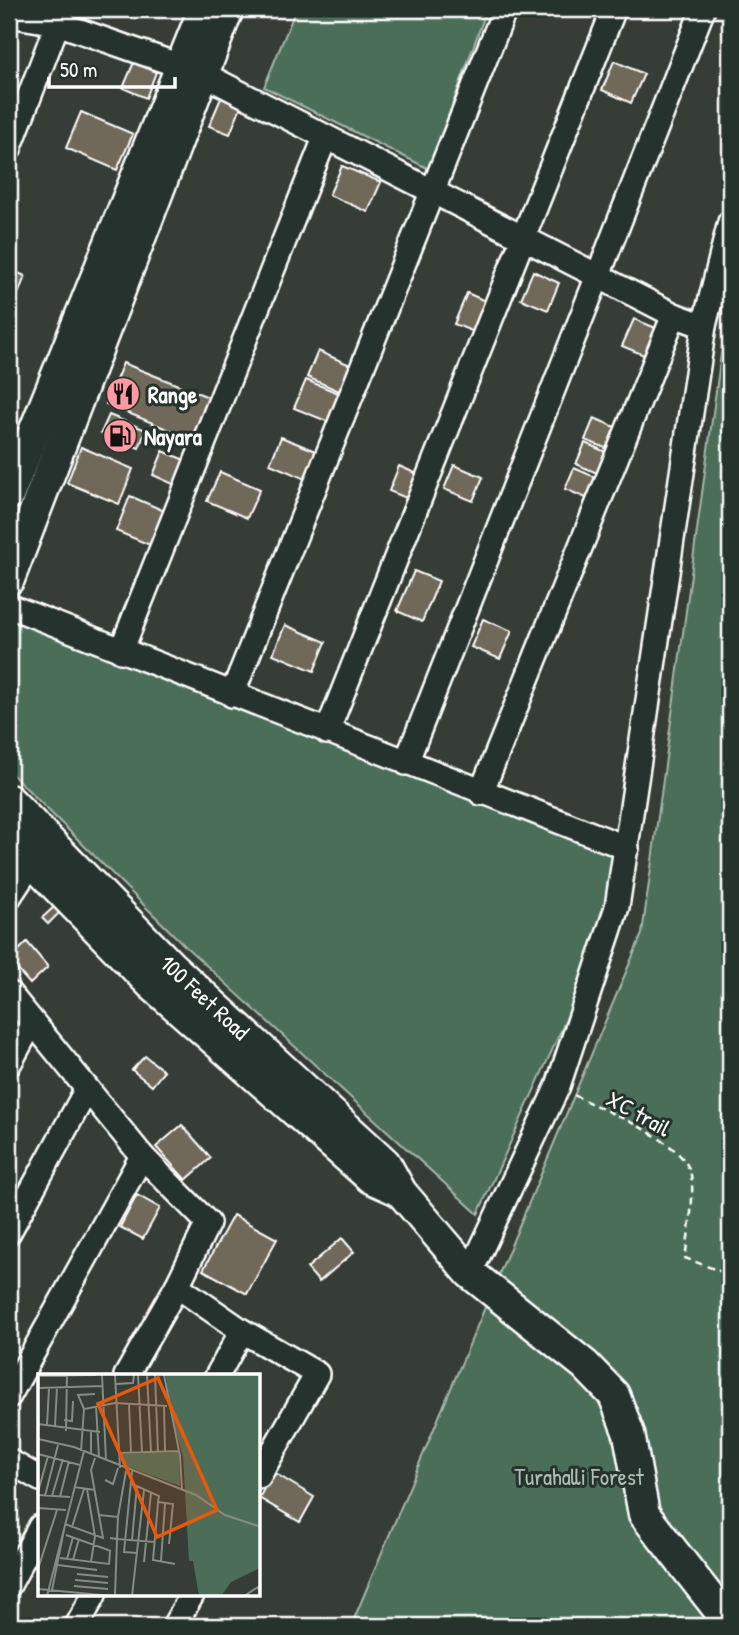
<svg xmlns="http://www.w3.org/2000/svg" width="739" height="1635" viewBox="0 0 739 1635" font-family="'Patrick Hand',sans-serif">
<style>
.green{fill:#4c6e59;stroke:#a6b6ac;stroke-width:2}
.building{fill:#6f6758;stroke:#fff;stroke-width:2}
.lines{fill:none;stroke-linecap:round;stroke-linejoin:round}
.minor-casing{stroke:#fff;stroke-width:28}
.major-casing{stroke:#fff;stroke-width:35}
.path{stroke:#fff;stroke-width:2.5;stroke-dasharray:7 5;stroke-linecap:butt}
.minor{stroke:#26332d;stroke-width:23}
.major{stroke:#26332d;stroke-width:30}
.labels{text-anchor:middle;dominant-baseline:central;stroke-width:6;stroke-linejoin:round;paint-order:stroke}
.poi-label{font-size:23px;font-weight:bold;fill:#fff;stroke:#26332d;text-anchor:start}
.street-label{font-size:23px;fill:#fff;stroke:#26332d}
.park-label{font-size:23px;fill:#aebeb4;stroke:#26332d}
.inset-road{fill:none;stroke:#868b86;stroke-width:2}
.view{fill:#e8590c;fill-opacity:0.15;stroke:#e8590c;stroke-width:3.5}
.inset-edge{fill:none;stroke:#fff;stroke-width:3.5}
</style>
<rect width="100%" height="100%" fill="#353d36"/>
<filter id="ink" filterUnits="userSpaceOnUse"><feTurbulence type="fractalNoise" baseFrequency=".0143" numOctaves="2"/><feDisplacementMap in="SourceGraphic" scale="14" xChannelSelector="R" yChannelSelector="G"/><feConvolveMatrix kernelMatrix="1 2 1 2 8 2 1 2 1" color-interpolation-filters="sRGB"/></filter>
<g filter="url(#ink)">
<g class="green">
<polygon points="296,9 487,9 429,169 264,87"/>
<polygon points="730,320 730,1626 351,1626 642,934 721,354"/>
<polygon points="12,616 620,856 611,920 478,1214 185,946 9,771 9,623"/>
</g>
<g class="building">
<polygon points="614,61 644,74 631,103 602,90"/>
<polygon points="134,62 156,72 146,98 123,88"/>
<polygon points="221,98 241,106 230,134 209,126"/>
<polygon points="81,112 133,134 117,170 66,148"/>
<polygon points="342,166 381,182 368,212 329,195"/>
<polygon points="9,269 25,276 17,297 9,294"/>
<polygon points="533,271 559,283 548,310 521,299"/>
<polygon points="467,293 492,304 479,334 454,324"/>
<polygon points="634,319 663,331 651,358 622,346"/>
<polygon points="318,351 357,368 346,394 307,377"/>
<polygon points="123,363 211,398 194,440 106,404"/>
<polygon points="306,380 346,396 334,424 294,408"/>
<polygon points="109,415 146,430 139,448 101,433"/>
<polygon points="594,418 622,430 613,451 585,440"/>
<polygon points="281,437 321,453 310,481 270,464"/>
<polygon points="585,443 613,455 604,476 576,464"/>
<polygon points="81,447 133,469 119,504 67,483"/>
<polygon points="163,451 192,463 182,488 153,475"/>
<polygon points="454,465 483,477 473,501 444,489"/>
<polygon points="399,466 424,477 414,501 389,491"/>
<polygon points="574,468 602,480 593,501 565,489"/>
<polygon points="220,472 260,489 247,518 207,501"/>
<polygon points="130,496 169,513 155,547 116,531"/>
<polygon points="414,571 439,581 422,622 397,611"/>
<polygon points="483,619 512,631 500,659 471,647"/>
<polygon points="285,625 326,642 314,671 273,654"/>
<polygon points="55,906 60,912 48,924 42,918"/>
<polygon points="27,942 48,967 30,984 9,960"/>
<polygon points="9,1008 23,1015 9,1041"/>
<polygon points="145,1056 164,1071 152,1086 132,1070"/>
<polygon points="182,1125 211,1158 186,1180 156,1147"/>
<polygon points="137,1195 160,1208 143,1239 120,1227"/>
<polygon points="233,1215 277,1239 247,1294 203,1270"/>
<polygon points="342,1238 354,1252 319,1282 307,1268"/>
<polygon points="273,1472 314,1497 300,1522 259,1498"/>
</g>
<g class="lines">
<g class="minor-casing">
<g id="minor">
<polyline points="9,15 57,23 203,74 674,315 704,326"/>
<polyline points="9,149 63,9"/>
<polyline points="9,606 627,848"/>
<polyline points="121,651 325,138"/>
<polyline points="232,695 505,9"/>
<polyline points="327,732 614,9"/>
<polyline points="406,763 703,9"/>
<polyline points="481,793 674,315"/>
<polyline points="9,897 40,850"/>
<polyline points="9,993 142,1156 208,1223 177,1286 242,1331 317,1374 259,1476"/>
<polyline points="9,1064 32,1022"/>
<polyline points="9,1232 87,1089"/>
<polyline points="470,1273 558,1086 617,907 704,326 730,222"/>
<polyline points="126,1376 177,1286"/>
<polyline points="217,1376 242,1331"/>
<polyline points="9,1396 142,1156"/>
<polyline points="9,1461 40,1479"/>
<polyline points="9,1585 40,1527"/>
<polyline points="77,1626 94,1595"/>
<polyline points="174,1626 192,1595"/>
</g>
</g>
<g class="major-casing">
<g id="major">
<polyline points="9,494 204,9"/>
<polyline points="9,579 228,9"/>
<polyline points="9,800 170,965 385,1163 401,1192 470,1273 585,1365 614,1395 629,1434 644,1514 730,1624"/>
<polyline points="9,838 151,984 371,1178 398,1190"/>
</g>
</g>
<path class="path" d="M 574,1095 C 605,1112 678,1137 690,1171 C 696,1189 688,1238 685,1258 L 730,1275"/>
<use href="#minor" class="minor"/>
<use href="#major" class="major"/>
</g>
</g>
<defs>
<g id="restaurant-disc" transform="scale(1.75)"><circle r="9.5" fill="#ff9aa2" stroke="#26332d"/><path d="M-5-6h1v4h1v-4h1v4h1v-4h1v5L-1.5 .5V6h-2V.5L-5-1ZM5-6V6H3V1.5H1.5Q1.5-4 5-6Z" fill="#111"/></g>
<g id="fuel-disc" transform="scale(1.75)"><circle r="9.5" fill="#ff9aa2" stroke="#26332d"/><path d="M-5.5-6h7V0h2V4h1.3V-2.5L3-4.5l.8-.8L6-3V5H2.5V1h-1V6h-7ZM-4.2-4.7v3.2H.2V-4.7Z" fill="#111"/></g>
</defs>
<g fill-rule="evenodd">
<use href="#restaurant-disc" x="123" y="394"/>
<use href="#fuel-disc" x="120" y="436"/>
</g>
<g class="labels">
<g class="poi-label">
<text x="148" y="394">Range</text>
<text x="144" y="436">Nayara</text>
</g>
<g class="street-label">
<text transform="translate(205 997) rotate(43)">100 Feet Road</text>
<text transform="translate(639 1113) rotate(29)">XC trail</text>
</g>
<g class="park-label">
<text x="579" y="1476">Turahalli Forest</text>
</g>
</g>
<g transform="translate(38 1374)">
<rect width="222" height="222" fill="#353d36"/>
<path d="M 128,1 L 222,1 L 222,194 L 193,208 L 183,222 L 161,222 L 155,187 L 151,187 L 145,83 L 131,33 ZM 141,78 L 142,112 L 85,91 L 83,80 Z" fill="#4c6e59"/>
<path class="inset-road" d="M 64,1 L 68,86M 77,1 L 82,94M 100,1 L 104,78M 109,1 L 113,78M 117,1 L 120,78M 126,1 L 142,82 L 144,116M 0,2 L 58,1M 78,10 L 95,9 L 96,1M 0,14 L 65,12M 91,30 L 93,79M 58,32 L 61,83M 126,32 L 127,77M 46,35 L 40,21 L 57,20M 26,46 L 34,47 L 35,27M 0,50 L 62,58M 9,51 L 11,14M 17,52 L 19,13M 28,57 L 29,1M 53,57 L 53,80M 0,65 L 36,73 L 158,121 L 187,141 L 223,153M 43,77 L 46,35 L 77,29 L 129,32M 81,79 L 141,77M 0,80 L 42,91M 94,97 L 86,178 L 100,179M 67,106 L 75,110 L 80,94M 92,109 L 121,122 L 120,128 L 135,130 L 131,170M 36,113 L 57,116M 49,115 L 57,162 L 53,188M 0,118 L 10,82M 0,121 L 32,123M 7,122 L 20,71M 14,122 L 25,85M 22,123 L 31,87M 120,129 L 115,186 L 137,190M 0,134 L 28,136M 61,141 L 80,143 L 88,97M 27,150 L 65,164 L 53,96 L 57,84M 34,153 L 46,115M 28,161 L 73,177M 72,164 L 79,165 L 80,143M 94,166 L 99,112M 22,184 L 71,190 L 72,177M 29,185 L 35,163M 35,186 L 41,165M 123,187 L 127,130M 106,188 L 113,119M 20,191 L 59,196M 0,195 L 19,136M 39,200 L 70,203M 37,206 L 70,209M 36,212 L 70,215M 0,215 L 74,222M 14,216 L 27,151M 9,222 L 46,77M 77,222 L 79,165 L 117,168M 94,222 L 106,116M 206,222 L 220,213 L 222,221"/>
<path class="view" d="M 120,4 L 179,136 L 119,163 L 60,30 Z"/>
<rect width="222" height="222" class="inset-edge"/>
</g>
<rect width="739" height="1635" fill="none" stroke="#26332d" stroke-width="35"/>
<rect x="18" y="18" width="704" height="1600" fill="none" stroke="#fff" stroke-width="2.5" filter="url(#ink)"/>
<path d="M49 77v10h126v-10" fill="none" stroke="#ffffff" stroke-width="3.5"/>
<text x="60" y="77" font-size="21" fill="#ffffff" stroke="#26332d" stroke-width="5" paint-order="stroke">50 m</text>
</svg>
